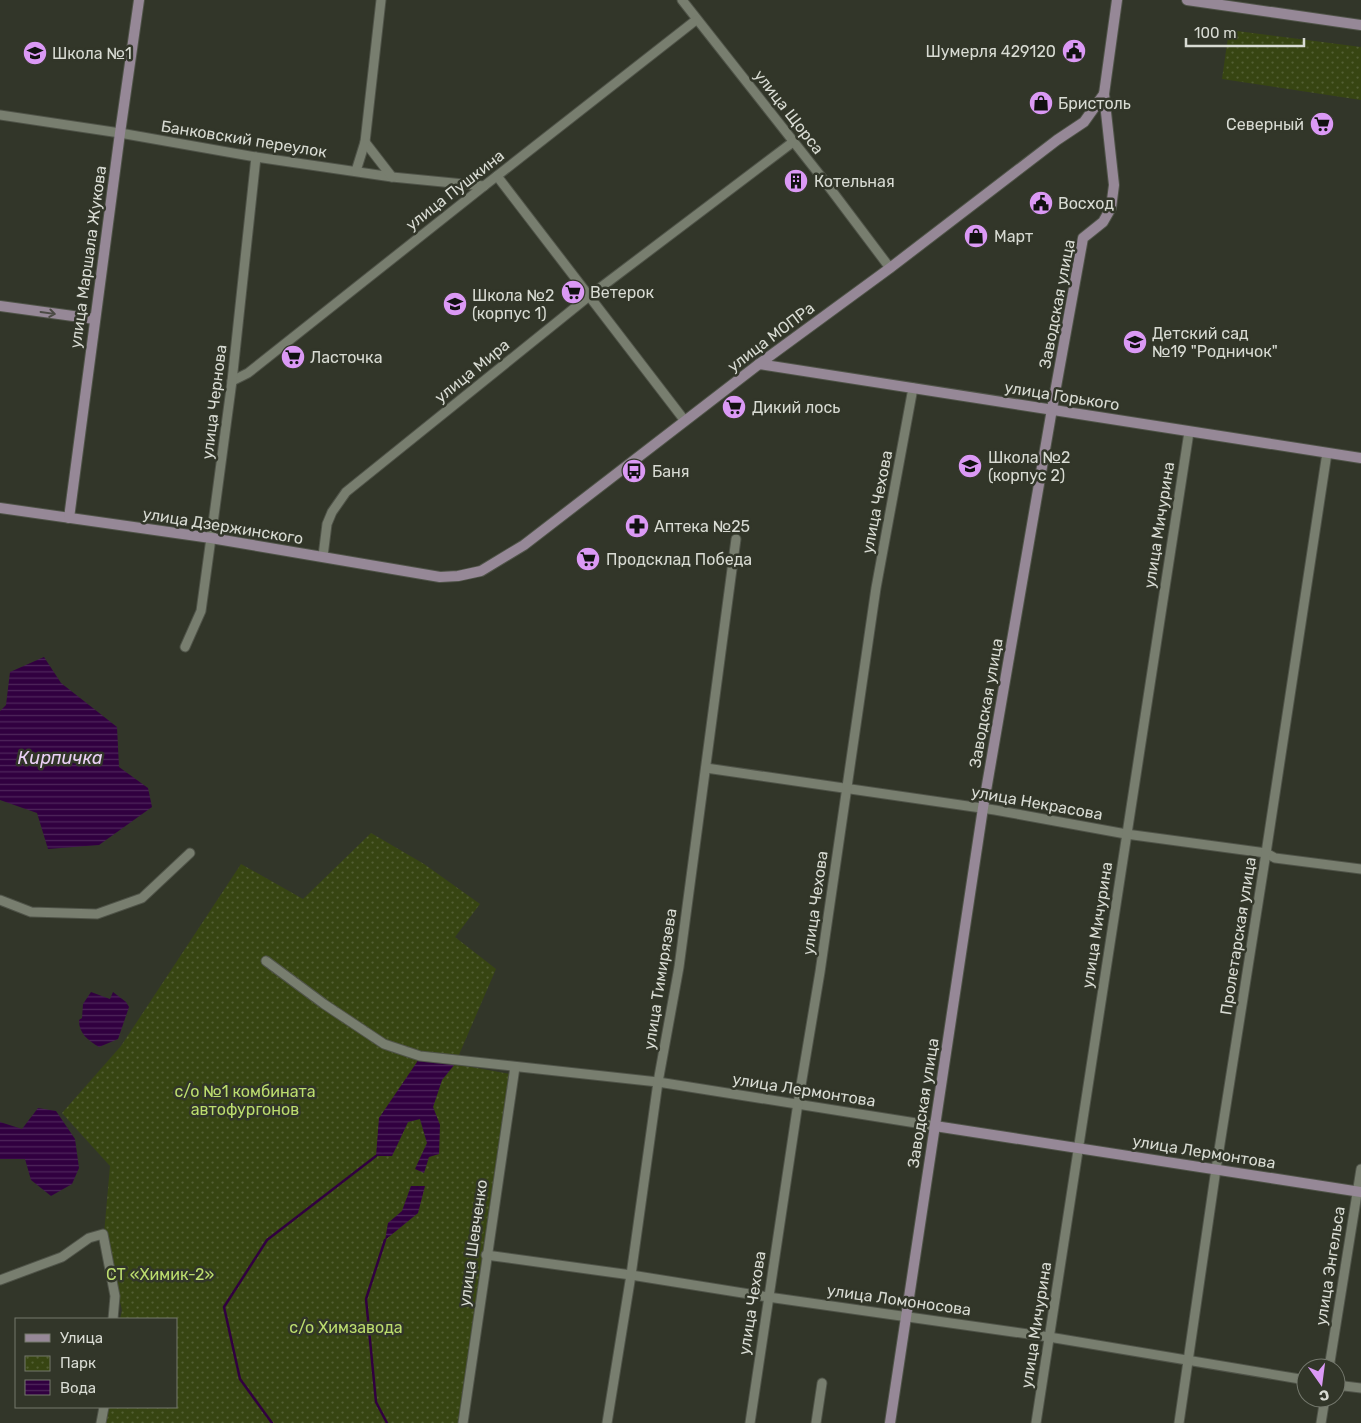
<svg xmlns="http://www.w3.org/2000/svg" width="1361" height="1423" viewBox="0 0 1361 1423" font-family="Rubik,sans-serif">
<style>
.park{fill:url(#park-dots);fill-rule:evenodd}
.water{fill:url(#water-rules)}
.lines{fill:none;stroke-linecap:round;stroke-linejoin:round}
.stream{stroke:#310040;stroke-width:2.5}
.street-casing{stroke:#4f5348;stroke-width:11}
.secondary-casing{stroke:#4f5348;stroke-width:12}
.street{stroke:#787e6f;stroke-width:9}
.secondary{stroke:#968897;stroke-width:10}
.oneway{stroke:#4b4a44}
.labels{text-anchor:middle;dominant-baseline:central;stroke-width:5;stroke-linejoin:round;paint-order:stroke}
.poi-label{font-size:16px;fill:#d8dbd3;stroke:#323629;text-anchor:start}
.street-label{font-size:16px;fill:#d8dbd3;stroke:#323629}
.park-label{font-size:16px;fill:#bcdd6e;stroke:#323629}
.water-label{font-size:18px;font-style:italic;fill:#ebd1f6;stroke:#323629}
</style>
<defs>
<pattern id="park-dots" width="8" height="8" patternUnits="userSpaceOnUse" patternTransform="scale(1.25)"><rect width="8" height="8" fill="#374512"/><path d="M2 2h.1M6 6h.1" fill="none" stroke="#535f34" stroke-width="1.8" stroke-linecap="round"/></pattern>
<pattern id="water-rules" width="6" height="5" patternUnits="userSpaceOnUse" patternTransform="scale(1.25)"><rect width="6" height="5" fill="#310040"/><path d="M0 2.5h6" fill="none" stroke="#4e255b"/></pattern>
</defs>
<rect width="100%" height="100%" fill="#323629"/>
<g class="park">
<polygon points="1229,30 1361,47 1361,100 1222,79"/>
<path d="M 371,833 L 424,864 L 480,904 L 455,937 L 496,969 L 455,1064 L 510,1074 L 459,1423 L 105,1423 L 107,1407 L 176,1407 L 176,1319 L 120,1319 L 122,1310 L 104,1234 L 110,1166 L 62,1113 L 121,1046 L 241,864 L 303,899 ZM 454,1065 L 442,1080 L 433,1107 L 440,1125 L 415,1169 L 427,1143 L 420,1119 L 408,1122 L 392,1156 L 376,1156 ZM 411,1186 L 418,1213 L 386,1239 L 388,1223 L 402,1211 Z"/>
</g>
<g class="water">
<polygon points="44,657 61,683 117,727 119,767 148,788 152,807 99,845 48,849 37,813 0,800 0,711 6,705 10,672"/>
<path d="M 91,992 L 110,999 L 113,992 L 126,1002 L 129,1007 L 118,1039 L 99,1047 C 88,1040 79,1034 79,1020 L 82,1018 L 83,1004 Z"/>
<polygon points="419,1059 455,1064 442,1080 433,1107 440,1125 439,1154 429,1157 424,1173 415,1169 427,1143 420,1119 408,1122 392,1156 376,1156 379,1118"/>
<polygon points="38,1108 56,1111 75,1139 79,1168 72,1184 51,1196 31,1180 25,1159 0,1159 0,1122 22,1129"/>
<polygon points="411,1186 425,1186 418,1213 385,1240 388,1223 402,1211"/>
</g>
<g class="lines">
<g class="stream">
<polyline points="385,1240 366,1299 376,1402 387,1423"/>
<polyline points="272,1423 240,1379 224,1307 267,1240 376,1156"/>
</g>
<g class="street-casing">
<g id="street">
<polyline points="682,0 823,179 890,268"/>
<polyline points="0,115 120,133 256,157 392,177 484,186"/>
<polyline points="365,142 392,177"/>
<polyline points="356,171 365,142 381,0"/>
<polyline points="497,176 685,421"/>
<polyline points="232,381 248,373 484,186 696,20"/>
<polyline points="323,556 327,524 332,512 346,492 588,297 793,142"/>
<polyline points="185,647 201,611 211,538 232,381 256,157"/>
<polyline points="706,768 995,810 1126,834 1266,853 1275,858 1361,869"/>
<polyline points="0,900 31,912 97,914 142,898 190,853"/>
<polyline points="266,961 324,1004 384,1044 420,1056 658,1082 935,1126"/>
<polyline points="486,1255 631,1275 768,1297 1049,1337 1306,1380"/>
<polyline points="0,1280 62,1257 89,1238 103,1234 115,1296 113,1319"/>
<polyline points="1329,1368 1361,1169"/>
<polyline points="1336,1385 1361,1388"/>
<polyline points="101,1423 104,1407"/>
<polyline points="463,1423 515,1067"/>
<polyline points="607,1423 631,1275 658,1082 679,967 736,539"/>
<polyline points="750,1423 798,1103 820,972 876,588 913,388"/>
<polyline points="816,1423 822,1383"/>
<polyline points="1036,1423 1189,432"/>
<polyline points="1179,1423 1216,1169 1266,853 1327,453"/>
<polyline points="1321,1423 1325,1398"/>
</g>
</g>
<g class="secondary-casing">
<g id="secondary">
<polyline points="1187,0 1361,25"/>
<polyline points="0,306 95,319"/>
<polyline points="759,364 1361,458"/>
<polyline points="0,508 211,538 440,577 458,576 481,571 524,545 759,364 890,268 1057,140 1084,122 1104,94"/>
<polyline points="69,518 120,133 139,0"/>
<polyline points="935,1126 1361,1192"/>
<polyline points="890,1423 983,808 1052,409 1083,238 1103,222 1111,208 1114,185 1104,94 1117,0"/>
</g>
</g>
<use href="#street" class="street"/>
<use href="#secondary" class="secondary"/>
</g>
<defs><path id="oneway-shaft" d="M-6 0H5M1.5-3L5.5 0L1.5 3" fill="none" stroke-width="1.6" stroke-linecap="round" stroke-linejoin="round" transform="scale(1.25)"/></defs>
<use class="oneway" href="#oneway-shaft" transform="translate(48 313) rotate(8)"/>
<defs>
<g id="civic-disc" transform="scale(1.25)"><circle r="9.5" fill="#db99f5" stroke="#323629"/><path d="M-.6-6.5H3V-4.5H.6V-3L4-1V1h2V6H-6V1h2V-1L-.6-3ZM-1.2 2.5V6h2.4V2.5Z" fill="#111"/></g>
<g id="school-disc" transform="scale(1.25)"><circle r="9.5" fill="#db99f5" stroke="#323629"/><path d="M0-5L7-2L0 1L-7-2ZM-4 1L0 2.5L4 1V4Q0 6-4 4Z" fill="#111"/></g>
<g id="shop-disc" transform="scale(1.25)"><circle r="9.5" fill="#db99f5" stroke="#323629"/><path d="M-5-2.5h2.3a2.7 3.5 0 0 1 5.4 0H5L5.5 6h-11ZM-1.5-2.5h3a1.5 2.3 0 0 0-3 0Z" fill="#111"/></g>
<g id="supermarket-disc" transform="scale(1.25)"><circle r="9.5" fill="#db99f5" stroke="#323629"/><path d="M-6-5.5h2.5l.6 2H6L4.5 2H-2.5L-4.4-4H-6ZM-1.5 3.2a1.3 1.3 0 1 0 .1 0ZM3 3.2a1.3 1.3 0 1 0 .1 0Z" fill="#111"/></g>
<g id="building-disc" transform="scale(1.25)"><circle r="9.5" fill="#db99f5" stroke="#323629"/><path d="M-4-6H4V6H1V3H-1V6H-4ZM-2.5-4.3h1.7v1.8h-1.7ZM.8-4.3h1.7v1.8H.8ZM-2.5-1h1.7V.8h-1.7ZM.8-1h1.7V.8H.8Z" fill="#111"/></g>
<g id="bus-disc" transform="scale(1.25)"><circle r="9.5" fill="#db99f5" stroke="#323629"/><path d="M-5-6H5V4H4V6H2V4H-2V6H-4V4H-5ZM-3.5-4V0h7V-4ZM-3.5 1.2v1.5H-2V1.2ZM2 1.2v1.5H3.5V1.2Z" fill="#111"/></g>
<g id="pharmacy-disc" transform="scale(1.25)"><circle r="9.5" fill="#db99f5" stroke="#323629"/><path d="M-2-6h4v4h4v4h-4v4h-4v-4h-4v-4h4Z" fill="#111"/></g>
</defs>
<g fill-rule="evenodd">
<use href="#civic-disc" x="1074" y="51"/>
<use href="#school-disc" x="35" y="53"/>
<use href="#shop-disc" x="1041" y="103"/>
<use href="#supermarket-disc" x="1322" y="124"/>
<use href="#building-disc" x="796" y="181"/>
<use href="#civic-disc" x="1041" y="203"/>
<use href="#shop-disc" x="976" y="236"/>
<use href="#supermarket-disc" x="573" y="292"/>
<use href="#school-disc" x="455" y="304"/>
<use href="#school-disc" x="1135" y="342"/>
<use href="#supermarket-disc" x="293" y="357"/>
<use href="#supermarket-disc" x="734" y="407"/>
<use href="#school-disc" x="970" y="466"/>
<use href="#bus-disc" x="634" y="471"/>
<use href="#pharmacy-disc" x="637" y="526"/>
<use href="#supermarket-disc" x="588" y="559"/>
</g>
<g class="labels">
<g class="poi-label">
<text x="1056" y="51" text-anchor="end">Шумерля 429120</text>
<text x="52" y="53">Школа №1</text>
<text x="1058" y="103">Бристоль</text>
<text x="1304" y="124" text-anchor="end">Северный</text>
<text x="814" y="181">Котельная</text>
<text x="1058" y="203">Восход</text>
<text x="994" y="236">Март</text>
<text x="590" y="292">Ветерок</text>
<text x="472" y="295">Школа №2<tspan x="472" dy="18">(корпус 1)</tspan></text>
<text x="1152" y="333">Детский сад<tspan x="1152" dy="18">№19 "Родничок"</tspan></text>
<text x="310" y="357">Ласточка</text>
<text x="752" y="407">Дикий лось</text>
<text x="988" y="457">Школа №2<tspan x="988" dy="18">(корпус 2)</tspan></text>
<text x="652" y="471">Баня</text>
<text x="654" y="526">Аптека №25</text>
<text x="606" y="559">Продсклад Победа</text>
</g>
<g class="street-label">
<text transform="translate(789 112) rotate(52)">улица Щорса</text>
<text transform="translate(244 139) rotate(9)">Банковский переулок</text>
<text transform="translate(455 190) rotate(-38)">улица Пушкина</text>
<text transform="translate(88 257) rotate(-82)">улица Маршала Жукова</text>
<text transform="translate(1057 304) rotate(-79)">Заводская улица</text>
<text transform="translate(771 337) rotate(-37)">улица МОПРа</text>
<text transform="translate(472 371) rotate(-39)">улица Мира</text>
<text transform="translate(1062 396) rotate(9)">улица Горького</text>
<text transform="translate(214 402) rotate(-83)">улица Чернова</text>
<text transform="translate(877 502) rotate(-79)">улица Чехова</text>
<text transform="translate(1159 525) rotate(-81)">улица Мичурина</text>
<text transform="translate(223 526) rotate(9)">улица Дзержинского</text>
<text transform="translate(986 703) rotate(-80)">Заводская улица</text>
<text transform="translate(1037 803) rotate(10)">улица Некрасова</text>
<text transform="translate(815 903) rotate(-82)">улица Чехова</text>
<text transform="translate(1097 925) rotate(-81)">улица Мичурина</text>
<text transform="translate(1238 936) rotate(-81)">Пролетарская улица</text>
<text transform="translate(660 979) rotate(-81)">улица Тимирязева</text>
<text transform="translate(804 1090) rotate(9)">улица Лермонтова</text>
<text transform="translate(923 1103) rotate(-81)">Заводская улица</text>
<text transform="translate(1204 1152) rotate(9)">улица Лермонтова</text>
<text transform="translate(473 1243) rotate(-82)">улица Шевченко</text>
<text transform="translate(1330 1266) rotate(-81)">улица Энгельса</text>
<text transform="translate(899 1300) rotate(8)">улица Ломоносова</text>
<text transform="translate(752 1303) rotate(-81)">улица Чехова</text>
<text transform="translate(1036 1325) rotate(-81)">улица Мичурина</text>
</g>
<g class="park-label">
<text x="245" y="1091">с/о №1 комбината<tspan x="245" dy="18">автофургонов</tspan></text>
<text x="160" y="1274">СТ «Химик-2»</text>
<text x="346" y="1327">с/о Химзавода</text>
</g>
<g class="water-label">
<text x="60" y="758">Кирпичка</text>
</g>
</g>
<rect x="15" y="1318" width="162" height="90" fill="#323629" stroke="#74786d"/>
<rect x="25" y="1334" width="25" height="8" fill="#968897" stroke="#74786d"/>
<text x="60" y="1343" font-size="15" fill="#d8dbd3">Улица</text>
<rect x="25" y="1356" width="25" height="15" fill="url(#park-dots)" stroke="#74786d"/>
<text x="60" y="1368" font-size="15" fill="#d8dbd3">Парк</text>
<rect x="25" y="1380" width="25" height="15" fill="url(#water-rules)" stroke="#74786d"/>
<text x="60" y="1393" font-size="15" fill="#d8dbd3">Вода</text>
<g transform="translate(1321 1383) rotate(166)"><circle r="24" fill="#323629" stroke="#74786d"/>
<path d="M0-4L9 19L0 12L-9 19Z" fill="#db99f5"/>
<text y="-8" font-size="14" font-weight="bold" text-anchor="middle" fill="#d8dbd3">С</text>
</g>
<path d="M1186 38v8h118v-8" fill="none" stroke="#d8dbd3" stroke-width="2.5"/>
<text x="1194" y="38" font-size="15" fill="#d8dbd3" stroke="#323629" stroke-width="4" paint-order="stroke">100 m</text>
</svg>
